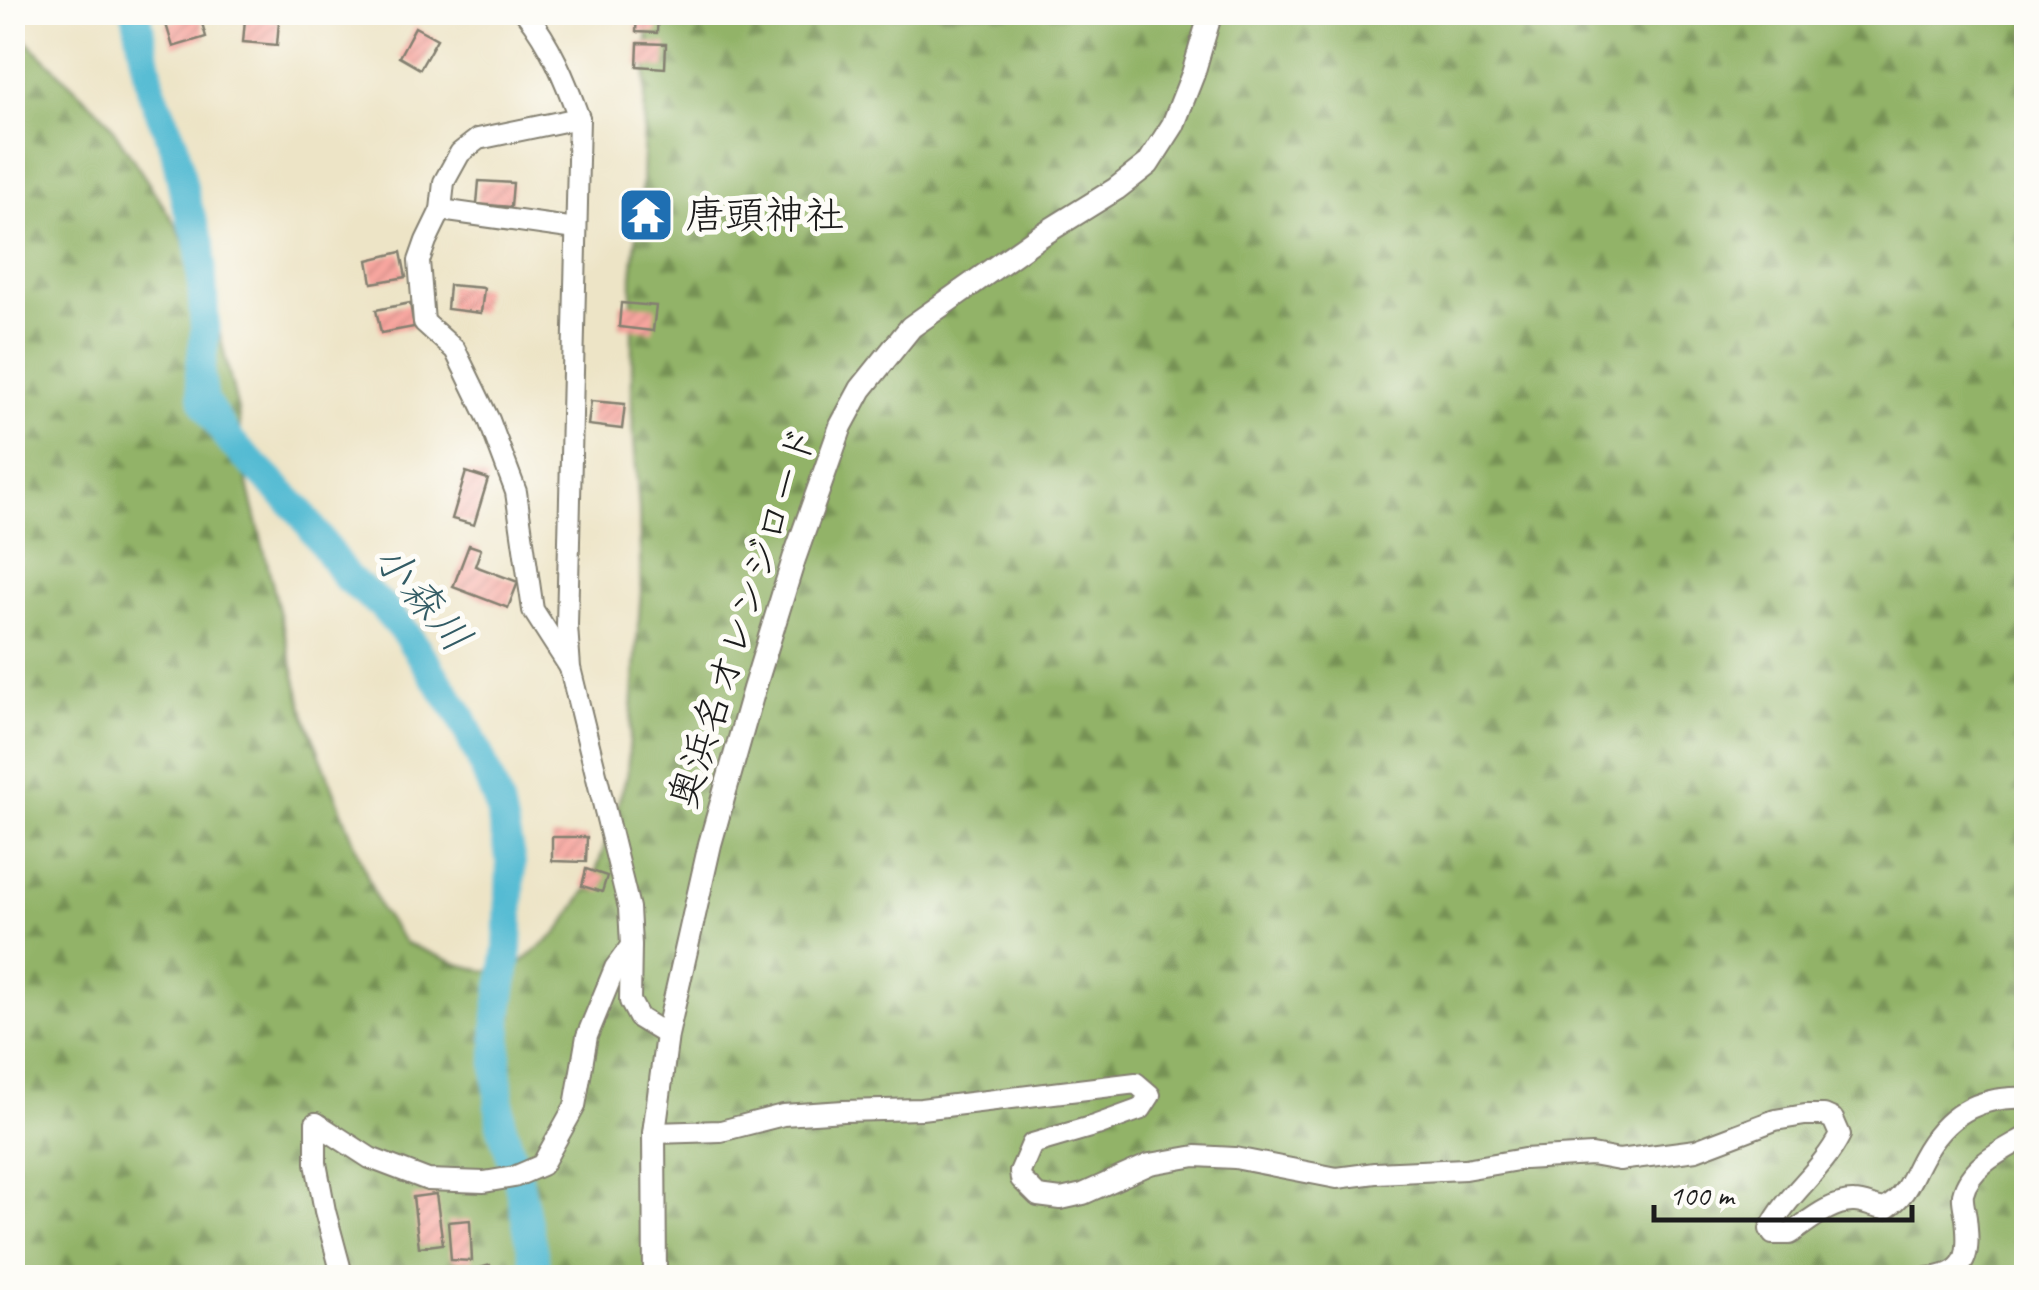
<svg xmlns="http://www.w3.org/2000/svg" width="2039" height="1290" viewBox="0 0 2039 1290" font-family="Caveat,'Klee One',sans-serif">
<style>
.forest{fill:url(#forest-firs);stroke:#576842;stroke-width:2.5}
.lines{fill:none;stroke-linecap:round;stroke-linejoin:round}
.river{stroke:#55bbd3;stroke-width:30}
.building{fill:url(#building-hatch)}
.minor-casing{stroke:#848071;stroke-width:24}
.tertiary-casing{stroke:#848071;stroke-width:26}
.minor{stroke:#fff;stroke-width:20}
.tertiary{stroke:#fff;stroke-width:22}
.labels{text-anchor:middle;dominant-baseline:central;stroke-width:10;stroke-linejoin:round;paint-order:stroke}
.poi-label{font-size:40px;fill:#1c1c1c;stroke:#fdfcf7;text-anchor:start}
.street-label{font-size:40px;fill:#1c1c1c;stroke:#fdfcf7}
.water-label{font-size:42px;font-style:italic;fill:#335c65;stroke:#fdfcf7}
</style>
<defs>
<pattern id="forest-firs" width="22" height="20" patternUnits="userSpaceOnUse" patternTransform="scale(2.5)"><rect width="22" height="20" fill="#92b367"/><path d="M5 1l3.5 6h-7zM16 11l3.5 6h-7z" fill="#769154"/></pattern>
<pattern id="building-hatch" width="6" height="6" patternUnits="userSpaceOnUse" patternTransform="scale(2.5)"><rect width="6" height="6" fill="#f7a69f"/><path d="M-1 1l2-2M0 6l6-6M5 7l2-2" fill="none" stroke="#d38e88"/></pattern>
</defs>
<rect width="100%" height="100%" fill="#fdfcf7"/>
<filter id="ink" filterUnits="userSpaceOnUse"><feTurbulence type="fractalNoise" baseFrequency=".01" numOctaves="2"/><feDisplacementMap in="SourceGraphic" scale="20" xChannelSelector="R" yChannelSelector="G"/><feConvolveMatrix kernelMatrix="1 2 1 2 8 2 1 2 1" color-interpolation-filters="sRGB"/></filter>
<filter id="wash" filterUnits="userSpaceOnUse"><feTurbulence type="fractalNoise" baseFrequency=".0048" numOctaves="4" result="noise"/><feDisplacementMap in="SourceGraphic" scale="40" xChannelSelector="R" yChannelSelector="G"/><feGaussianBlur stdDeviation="2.25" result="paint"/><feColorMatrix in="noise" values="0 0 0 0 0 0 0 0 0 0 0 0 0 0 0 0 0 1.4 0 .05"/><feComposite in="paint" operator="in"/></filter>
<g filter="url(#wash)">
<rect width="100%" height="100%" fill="#ede4c6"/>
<polygon class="forest" points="648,13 2026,13 2026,1277 13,1277 12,27 106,118 176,225 212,302 238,411 243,465 305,716 380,909 405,943 458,964 485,971 518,965 558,933 594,879 627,775 641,592 639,508 632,411 632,276 642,186"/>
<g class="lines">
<polyline class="river" points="136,12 152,92 174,145 186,202 200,244 205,331 200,374 204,401 229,440 300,511 347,578 381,605 407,635 460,714 482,762 499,805 511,862 508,949 498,1016 497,1064 501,1124 518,1178 538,1278"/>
</g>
<g id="blocks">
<g class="building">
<polygon points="199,13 206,37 173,47 166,24"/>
<polygon points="637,13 658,14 657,33 636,32"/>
<polygon points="245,19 279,21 277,45 243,42"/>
<polygon points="415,27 437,39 420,69 399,57"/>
<polygon points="638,43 666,44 665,68 637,66"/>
<polygon points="479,181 513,183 511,207 477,204"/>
<polygon points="401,252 406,277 372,283 368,260"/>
<polygon points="449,285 484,288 481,313 447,309"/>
<polygon points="410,303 414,327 381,333 376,310"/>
<polygon points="621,303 656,306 653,331 619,327"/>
<polygon points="591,401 625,404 622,429 588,425"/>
<polygon points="466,472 488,479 474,525 452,519"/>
<polygon points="469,545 481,549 475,566 518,582 508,608 453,587"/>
<polygon points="552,837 587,837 586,862 552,861"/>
<polygon points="586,869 607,876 602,892 582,886"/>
<polygon points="436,1194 443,1244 419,1247 413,1197"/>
<polygon points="470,1220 472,1261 451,1260 448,1222"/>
<polygon points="490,1265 493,1278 460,1278 459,1274"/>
</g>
</g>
</g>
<g filter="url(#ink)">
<use href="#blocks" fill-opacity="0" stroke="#848071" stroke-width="2.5"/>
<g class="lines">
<g class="minor-casing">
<g id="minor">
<path d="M 525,12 C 551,45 565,79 579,118 L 567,626 L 570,668 L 629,908 L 631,945 L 630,1001 L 639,1018 L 667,1035"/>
<polyline points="441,210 576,229"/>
<polyline points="569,666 533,610 516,492 489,420 455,350 424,322 419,261 426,241 441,210 444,182 460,153 478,139 579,118"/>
<polyline points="316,1123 370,1158 428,1180 484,1182 514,1177 542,1165 575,1106 587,1036 615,968 631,946"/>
<polyline points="316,1123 316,1163 325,1211 343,1278"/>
<path d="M 654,1133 L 721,1131 L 783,1115 L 844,1111 L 921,1109 L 1136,1083 L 1150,1095 L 1141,1109 L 1097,1125 L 1032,1144 L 1020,1172 L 1021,1179 L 1038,1196 L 1061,1199 L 1083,1194 L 1150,1164 L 1196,1156 L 1235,1158 L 1337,1178 L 1375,1173 L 1465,1169 L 1524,1159 L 1592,1155 L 1619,1160 L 1696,1150 L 1775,1120 L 1805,1115 L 1824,1115 L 1833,1119 L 1840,1135 C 1822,1171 1787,1194 1770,1229 L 1773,1234 L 1790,1234 C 1808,1222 1831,1201 1854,1202 C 1864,1202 1875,1208 1885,1209 C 1907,1195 1910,1180 1922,1158 C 1945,1115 1978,1096 2026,1098"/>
<path d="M 1927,1278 C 1969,1275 1970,1254 1966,1218 C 1965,1211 1962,1201 1963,1194 C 1970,1165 2004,1150 2026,1137"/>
</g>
</g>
<g class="tertiary-casing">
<g id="tertiary">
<polyline points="12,1273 16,1278"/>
<polyline points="655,1278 654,1133 667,1035 710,844 754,689 794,559 841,426 861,389 911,327 1037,238 1116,189 1148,164 1173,125 1193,74 1211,12"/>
</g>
</g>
<use href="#minor" class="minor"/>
<use href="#tertiary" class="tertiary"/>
</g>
</g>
<defs>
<g id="temple-square" transform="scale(2.875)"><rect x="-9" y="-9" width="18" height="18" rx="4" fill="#1f6fb2" stroke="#fdfcf7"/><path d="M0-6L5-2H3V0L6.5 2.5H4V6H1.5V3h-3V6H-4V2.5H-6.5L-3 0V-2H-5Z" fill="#fff"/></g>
</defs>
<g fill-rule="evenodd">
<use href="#temple-square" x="646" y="215"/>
</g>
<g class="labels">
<g class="poi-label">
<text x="685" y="215">唐頭神社</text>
</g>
<g class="street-label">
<text transform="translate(743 617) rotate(-72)">奥浜名オレンジロード</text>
</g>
<g class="water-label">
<text transform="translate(422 598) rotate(50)">小森川</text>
</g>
</g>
<rect width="2039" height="1290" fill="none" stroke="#fdfcf7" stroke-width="50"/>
<path d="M1654 1205v15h258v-15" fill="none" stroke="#1c1c1c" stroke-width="5"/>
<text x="1669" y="1205" font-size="30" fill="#1c1c1c" stroke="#fdfcf7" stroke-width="8" paint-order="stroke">100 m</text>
</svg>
